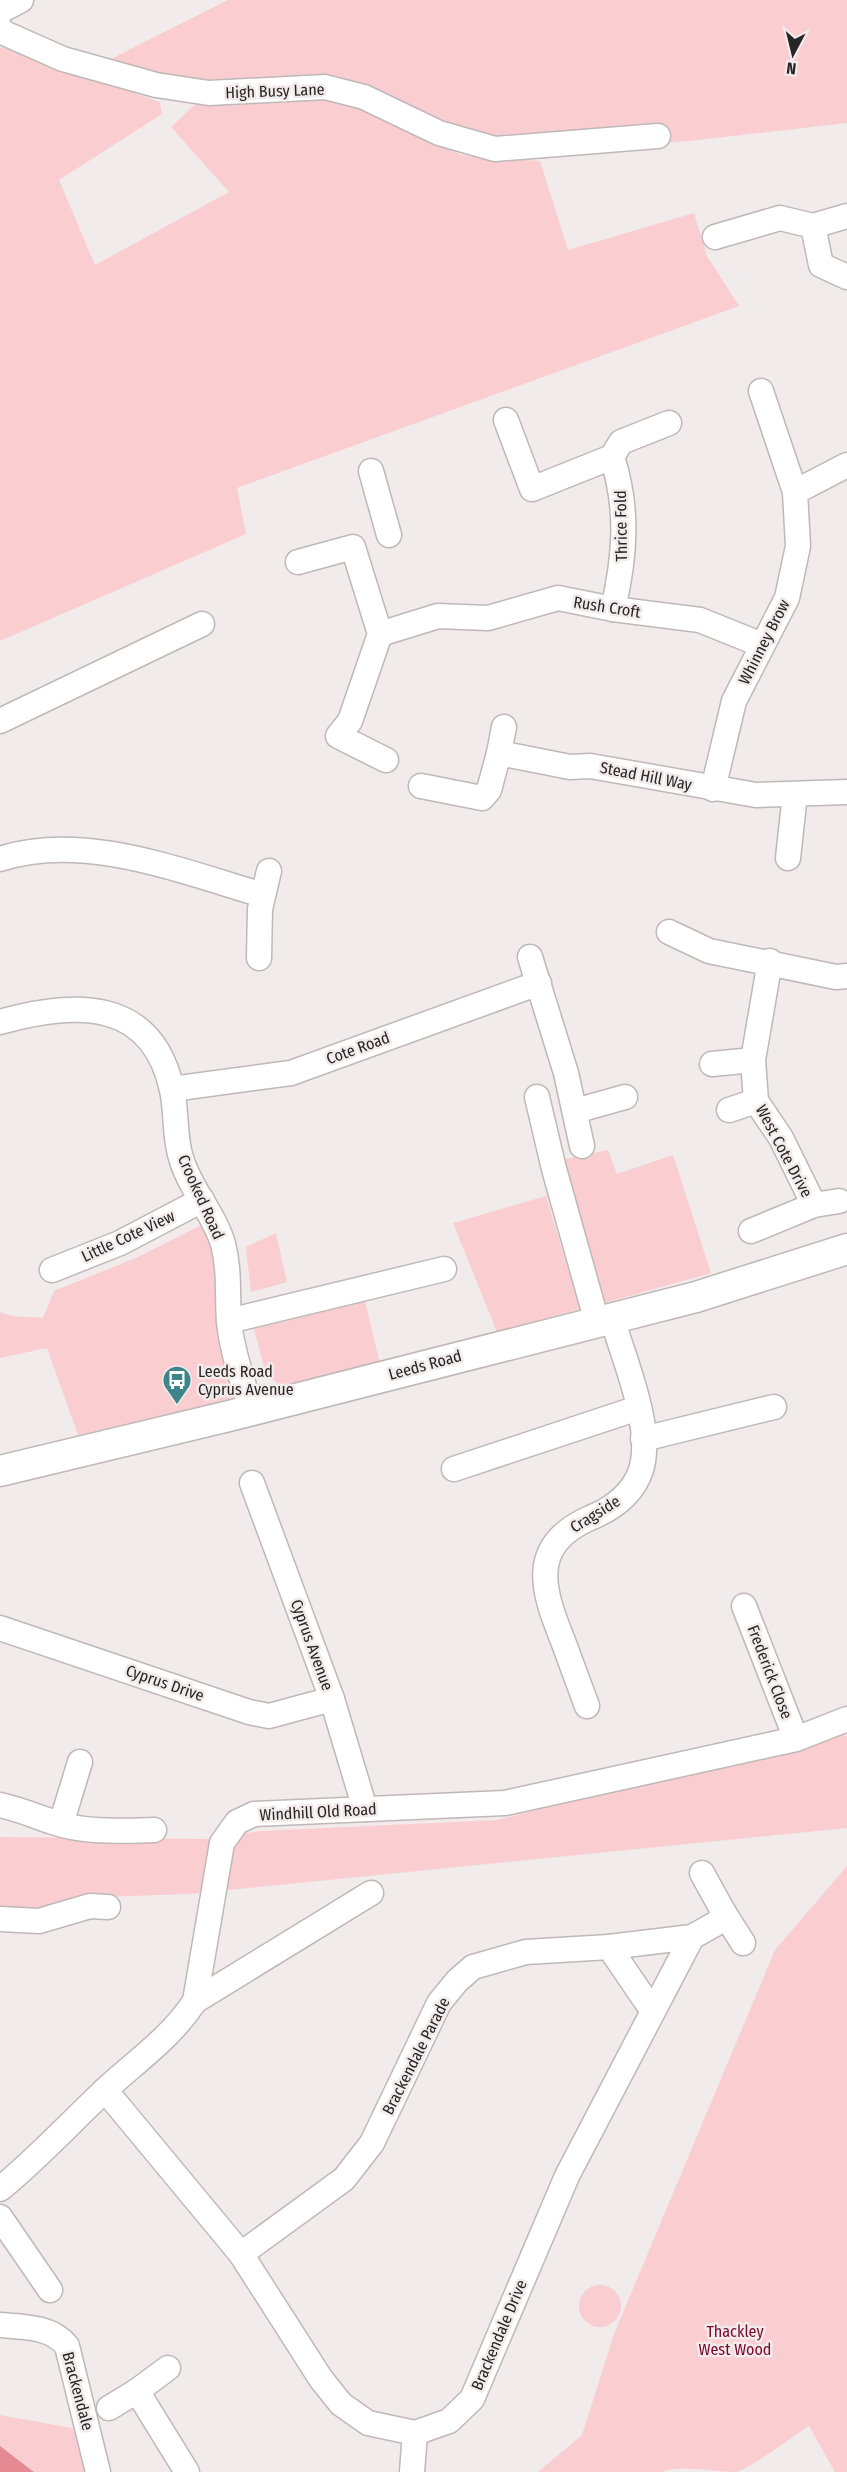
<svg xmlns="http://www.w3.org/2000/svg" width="847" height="2472" viewBox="0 0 847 2472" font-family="'Fira Sans Condensed',sans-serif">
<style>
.green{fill:#facdd1}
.water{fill:#e58993}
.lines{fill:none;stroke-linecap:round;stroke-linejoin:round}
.minor-casing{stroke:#bfb8b8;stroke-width:27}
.major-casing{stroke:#bfb8b8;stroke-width:33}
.minor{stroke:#fff;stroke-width:24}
.major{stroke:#fff;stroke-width:30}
.labels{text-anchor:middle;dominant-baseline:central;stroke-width:5;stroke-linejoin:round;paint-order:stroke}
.street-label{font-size:16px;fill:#282526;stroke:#f2ebeb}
.poi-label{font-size:16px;fill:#282526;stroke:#f2ebeb;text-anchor:start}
.park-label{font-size:16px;fill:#790729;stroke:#f2ebeb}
</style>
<rect width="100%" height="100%" fill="#f2ebeb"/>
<g class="green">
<polygon points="228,0 847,0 847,123 689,141 555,152 446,127 401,107 225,87 103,63"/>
<polygon points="0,47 160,102 162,114 59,180 95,265 229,192 171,127 201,99 314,93 362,108 461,155 540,161 568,250 694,213 707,256 739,306 237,488 246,534 0,641"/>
<polygon points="608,1150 617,1174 673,1155 711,1273 604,1303 561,1160"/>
<polygon points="546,1196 580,1309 497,1332 453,1223"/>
<polygon points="203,1224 222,1258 218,1326 234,1399 78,1435 47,1348 0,1358 0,1312 12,1316 43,1318 54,1291 138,1257"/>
<polygon points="276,1233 287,1282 251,1292 246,1247"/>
<polygon points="365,1301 380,1364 282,1387 266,1374 254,1329"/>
<polygon points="835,1733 847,1736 847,1828 188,1894 104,1897 31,1914 0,1910 0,1837 206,1839 261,1831 497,1820"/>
<path d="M 847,1866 L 847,2472 L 835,2472 L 809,2426 C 793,2436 750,2469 736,2472 C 715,2472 679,2464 662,2472 L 538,2472 L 582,2435 L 614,2334 L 775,1950 Z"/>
<circle cx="600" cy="2306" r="21"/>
<polygon points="0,2415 77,2429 88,2472 0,2472"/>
</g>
<polygon class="water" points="0,2446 31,2470 34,2472 0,2472"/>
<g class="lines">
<g class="minor-casing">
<g id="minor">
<polyline points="0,11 21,0"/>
<polyline points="0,28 2,32 63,59 156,85 209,93 325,87 364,97 439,133 495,149 658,136"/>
<polyline points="847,216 813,226 821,265 847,277"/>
<polyline points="715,237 780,218 813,226"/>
<path d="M 506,420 L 532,489 L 612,457 C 629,509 625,557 613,609"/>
<polyline points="612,457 621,442 669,423"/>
<polyline points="371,471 389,535"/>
<polyline points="795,492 847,465"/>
<polyline points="298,562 353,547 380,634 350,721 338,736 386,760"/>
<polyline points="380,634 438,616 488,618 558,598 613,609 700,620 762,645"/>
<polyline points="0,721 202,624"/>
<polyline points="499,753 504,727"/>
<polyline points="421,786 482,798 489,790 499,753 570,767 590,766 756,795 847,792"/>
<polyline points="713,789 734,701 787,598 798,546 795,492 761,391"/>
<polyline points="788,858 795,794"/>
<path d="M 0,859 C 83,831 183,872 263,895"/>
<polyline points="669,932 709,951 836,977 847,976"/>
<polyline points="530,957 566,1073 582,1146"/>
<polyline points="259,958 260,909 269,871"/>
<polyline points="770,961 753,1060 756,1101 781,1138 814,1205"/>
<path d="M 0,1022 C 74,1001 152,997 172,1090 C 177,1113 174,1136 181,1158 C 190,1189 214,1213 223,1244 C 230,1270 227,1295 229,1322 C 232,1352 243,1381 251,1410"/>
<polyline points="712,1064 753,1060"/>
<polyline points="172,1089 291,1073 539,983"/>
<polyline points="537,1097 554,1169 597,1322"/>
<polyline points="729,1110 756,1101"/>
<polyline points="575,1111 625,1097"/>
<polyline points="751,1231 814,1205 839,1201"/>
<polyline points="52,1270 120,1243 202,1200"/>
<polyline points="229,1321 444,1269"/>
<polyline points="643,1439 774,1407"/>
<polyline points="454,1469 638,1408"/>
<polyline points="252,1483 332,1699 365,1809"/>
<polyline points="744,1606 796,1739"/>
<polyline points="0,1628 249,1712 269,1716 332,1699"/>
<path d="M 587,1706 C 579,1684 571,1663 563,1641 C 543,1591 527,1546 590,1518 C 612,1509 633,1494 641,1470 C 654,1427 624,1360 612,1318"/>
<path d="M 0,1805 C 18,1809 35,1816 53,1822 C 84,1833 121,1831 154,1830"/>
<polyline points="61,1824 80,1762"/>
<polyline points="724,1913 743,1943"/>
<polyline points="0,1919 39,1921 90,1906 108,1907"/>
<polyline points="609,1947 652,2010"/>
<polyline points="195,2001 371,1893"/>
<polyline points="105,2090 241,2254 321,2379 341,2404 368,2423 415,2433 449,2421 472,2399 567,2176 692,1937"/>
<path d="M 0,2189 C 37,2159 69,2124 104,2091 C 135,2062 171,2038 195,2001 L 222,1843 L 237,1822 L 254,1814 L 505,1803 L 796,1739 L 847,1719"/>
<polyline points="0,2217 50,2290"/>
<polyline points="241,2254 344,2179 372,2143 439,2003 457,1981 473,1967 526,1952 609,1947 692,1937 717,1923 724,1913 702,1873"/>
<path d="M 0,2325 C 24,2327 51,2326 67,2346 L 98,2472"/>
<polyline points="168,2368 137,2391 187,2472"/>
<polyline points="109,2408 137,2391"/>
<polyline points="412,2472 415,2433"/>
</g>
</g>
<g class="major-casing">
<polyline id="major" points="0,1471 229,1416 696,1297 847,1249"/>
</g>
<use href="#minor" class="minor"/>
<use href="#major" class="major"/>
</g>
<defs>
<g id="bus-pin" transform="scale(1.5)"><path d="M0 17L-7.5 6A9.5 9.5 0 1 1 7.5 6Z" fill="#3d858b" stroke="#f2ebeb"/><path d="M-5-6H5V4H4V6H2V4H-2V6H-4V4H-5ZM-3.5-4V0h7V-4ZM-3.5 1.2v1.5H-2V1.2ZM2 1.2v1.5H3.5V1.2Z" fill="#fff"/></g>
</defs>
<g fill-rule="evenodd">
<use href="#bus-pin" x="177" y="1380"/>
</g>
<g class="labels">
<g class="street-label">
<text transform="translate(275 91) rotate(-2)">High Busy Lane</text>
<text transform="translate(621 526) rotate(-91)">Thrice Fold</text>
<text transform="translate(607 607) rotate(9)">Rush Croft</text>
<text transform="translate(764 642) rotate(-63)">Whinney Brow</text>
<text transform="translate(646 776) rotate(11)">Stead Hill Way</text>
<text transform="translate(358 1048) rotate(-20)">Cote Road</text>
<text transform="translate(784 1151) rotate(62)">West Cote Drive</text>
<text transform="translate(201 1197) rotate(66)">Crooked Road</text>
<text transform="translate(128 1236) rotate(-25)">Little Cote View</text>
<text transform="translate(425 1365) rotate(-15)">Leeds Road</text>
<text transform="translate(595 1514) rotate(-32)">Cragside</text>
<text transform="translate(312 1645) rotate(70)">Cyprus Avenue</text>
<text transform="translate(770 1672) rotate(69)">Frederick Close</text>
<text transform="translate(165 1683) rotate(19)">Cyprus Drive</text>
<text transform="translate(318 1812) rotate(-3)">Windhill Old Road</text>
<text transform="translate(416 2056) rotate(-63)">Brackendale Parade</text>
<text transform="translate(499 2335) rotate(-67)">Brackendale Drive</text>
<text transform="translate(78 2391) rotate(75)">Brackendale</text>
</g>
<g class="poi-label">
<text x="198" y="1371">Leeds Road<tspan x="198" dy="18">Cyprus Avenue</tspan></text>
</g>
<g class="park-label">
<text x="735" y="2331">Thackley<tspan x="735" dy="18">West Wood</tspan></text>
</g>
</g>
<g transform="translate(793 54) rotate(187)" stroke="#f2ebeb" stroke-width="4.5" paint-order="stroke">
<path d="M0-4.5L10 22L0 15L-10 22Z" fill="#282526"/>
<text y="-9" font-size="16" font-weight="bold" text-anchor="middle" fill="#282526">N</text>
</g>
</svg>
